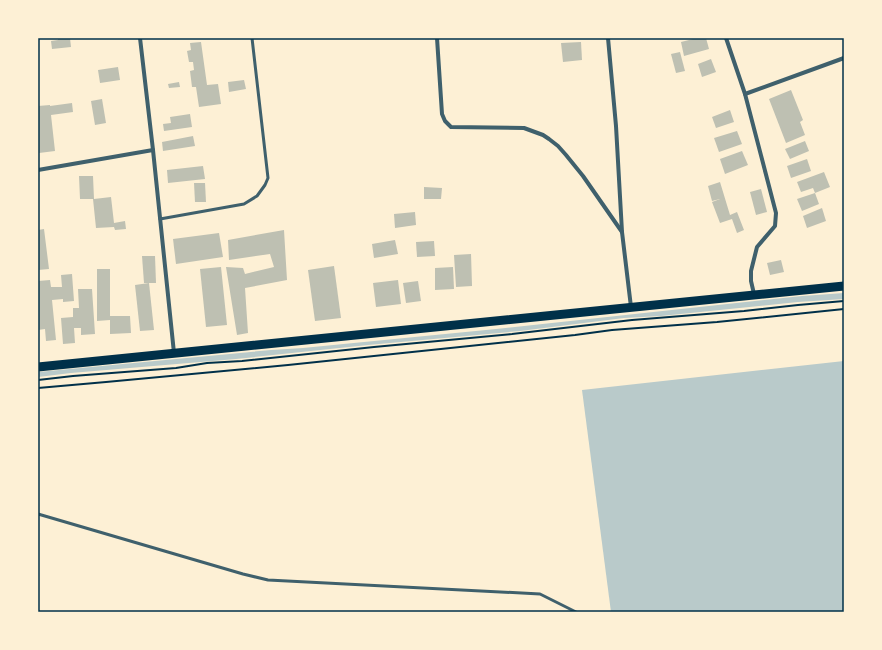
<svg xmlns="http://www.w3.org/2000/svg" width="882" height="650" viewBox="0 0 882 650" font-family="'IBM Plex Sans',sans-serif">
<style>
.green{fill:#b9caca}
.building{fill:#bec0b2}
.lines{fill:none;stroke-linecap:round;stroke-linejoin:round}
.path{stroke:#003049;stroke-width:2}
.service{stroke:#3f606c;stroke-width:3}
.minor{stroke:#3f606c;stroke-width:4}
.primary{stroke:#003049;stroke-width:9}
.neatline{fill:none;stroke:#003049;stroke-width:1.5}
</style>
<rect width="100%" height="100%" fill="#fdf0d5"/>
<g class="green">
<polygon points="844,293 844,299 798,302 661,316 624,318 520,331 368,345 236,359 71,373 38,377 38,372 271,350 303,348 496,329 802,296"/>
<polygon points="844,361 844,612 611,612 582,390"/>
</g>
<g class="building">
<polygon points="58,38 70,38 71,47 52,49 51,41 58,40"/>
<polygon points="697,38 706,38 709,49 684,56 681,42"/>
<polygon points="201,42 207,85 218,84 221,104 199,107 196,87 192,87 190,71 194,70 193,62 189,62 187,51 191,50 190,43"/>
<polygon points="581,42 582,60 563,62 561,43"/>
<polygon points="680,52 685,71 676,73 671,54"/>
<polygon points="711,59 716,72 702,77 698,64"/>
<polygon points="118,67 120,80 100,83 98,70"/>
<polygon points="244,80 246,89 229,92 228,82"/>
<polygon points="179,82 180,87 169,88 168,84"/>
<polygon points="791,90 803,120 800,122 805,135 786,143 769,99"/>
<polygon points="102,99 106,123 95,125 91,101"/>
<polygon points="72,103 73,112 51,115 55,151 39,153 38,106 50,105 50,106"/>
<polygon points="730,110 734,122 716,128 712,117"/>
<polygon points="190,114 192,127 164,131 163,124 171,123 170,117"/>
<polygon points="737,131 742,144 719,152 714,138"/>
<polygon points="193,136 195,146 163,151 162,142"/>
<polygon points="805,141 809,151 790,159 785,149"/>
<polygon points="742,151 748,165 725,174 720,159"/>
<polygon points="807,159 811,171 791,178 787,166"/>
<polygon points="203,166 205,179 168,183 167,170"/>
<polygon points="824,172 830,187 815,193 813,188 801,192 797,182"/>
<polygon points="79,176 93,176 94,199 111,197 114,223 125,221 126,229 115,230 114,227 96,228 93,199 80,199"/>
<polygon points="720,182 730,215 737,212 744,230 737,233 732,219 720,223 712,202 720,199 712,201 708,186"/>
<polygon points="194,183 205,183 206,202 195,202"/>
<polygon points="424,187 442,188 441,199 424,199"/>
<polygon points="761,189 767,212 756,215 750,192"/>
<polygon points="815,193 819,204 802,211 797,199"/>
<polygon points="822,208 826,221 807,228 803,216"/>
<polygon points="415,212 416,225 395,228 394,214"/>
<polygon points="44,229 49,269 38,270 38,230"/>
<polygon points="284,230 287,280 245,288 248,333 237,335 226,267 243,268 245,274 274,267 270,254 229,260 228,240"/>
<polygon points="219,233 223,257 176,264 173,239"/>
<polygon points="395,240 398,254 374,258 372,244"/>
<polygon points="434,241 435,256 417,257 416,242"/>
<polygon points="471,254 472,286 456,287 454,255"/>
<polygon points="142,256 155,256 156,283 144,283"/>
<polygon points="781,260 784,272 770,275 767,263"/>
<polygon points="334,266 341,318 315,321 308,270"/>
<polygon points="221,267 227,325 206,327 200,269"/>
<polygon points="453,267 454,289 435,290 435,268"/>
<polygon points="97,269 110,269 110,316 130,316 131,333 110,334 110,320 97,321"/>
<polygon points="72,274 74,301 63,302 63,299 52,300 56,340 46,341 45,329 38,330 38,281 50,280 51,287 62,287 61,275"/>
<polygon points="398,280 401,304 376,307 373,283"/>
<polygon points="418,281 421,301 406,303 403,283"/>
<polygon points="149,283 154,330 140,331 135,285"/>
<polygon points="78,289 92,289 95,334 81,335 81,328 74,328 75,343 63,344 61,318 73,317 73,308 79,308"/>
</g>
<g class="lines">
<g class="path">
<polyline points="38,380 73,376 176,368 207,363 242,361 374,347 512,334 632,320 744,311 798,305 844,301"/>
<polyline points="38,388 106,382 288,365 575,335 612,330 717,322 844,309"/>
</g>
<g class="service">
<polyline points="160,219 244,204 257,196 265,185 268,178 252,38"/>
<polyline points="38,514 243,574 268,580 540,594 576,612"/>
</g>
<g class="minor">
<polyline points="140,38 153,150 174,353"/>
<polyline points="437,38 442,114 445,121 451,127 524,128 543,135 549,139 558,146 566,155 583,176 622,232"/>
<polyline points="608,38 616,126 622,232 631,307"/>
<polyline points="726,38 745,94 776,213 775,226 757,247 751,271 751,281 754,294"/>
<polyline points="745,94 844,58"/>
<polyline points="38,170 153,150"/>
</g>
<polyline class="primary" points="38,367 844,286"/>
</g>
<rect width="882" height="650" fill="none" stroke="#fdf0d5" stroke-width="78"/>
<rect x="39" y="39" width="804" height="572" class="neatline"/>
</svg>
